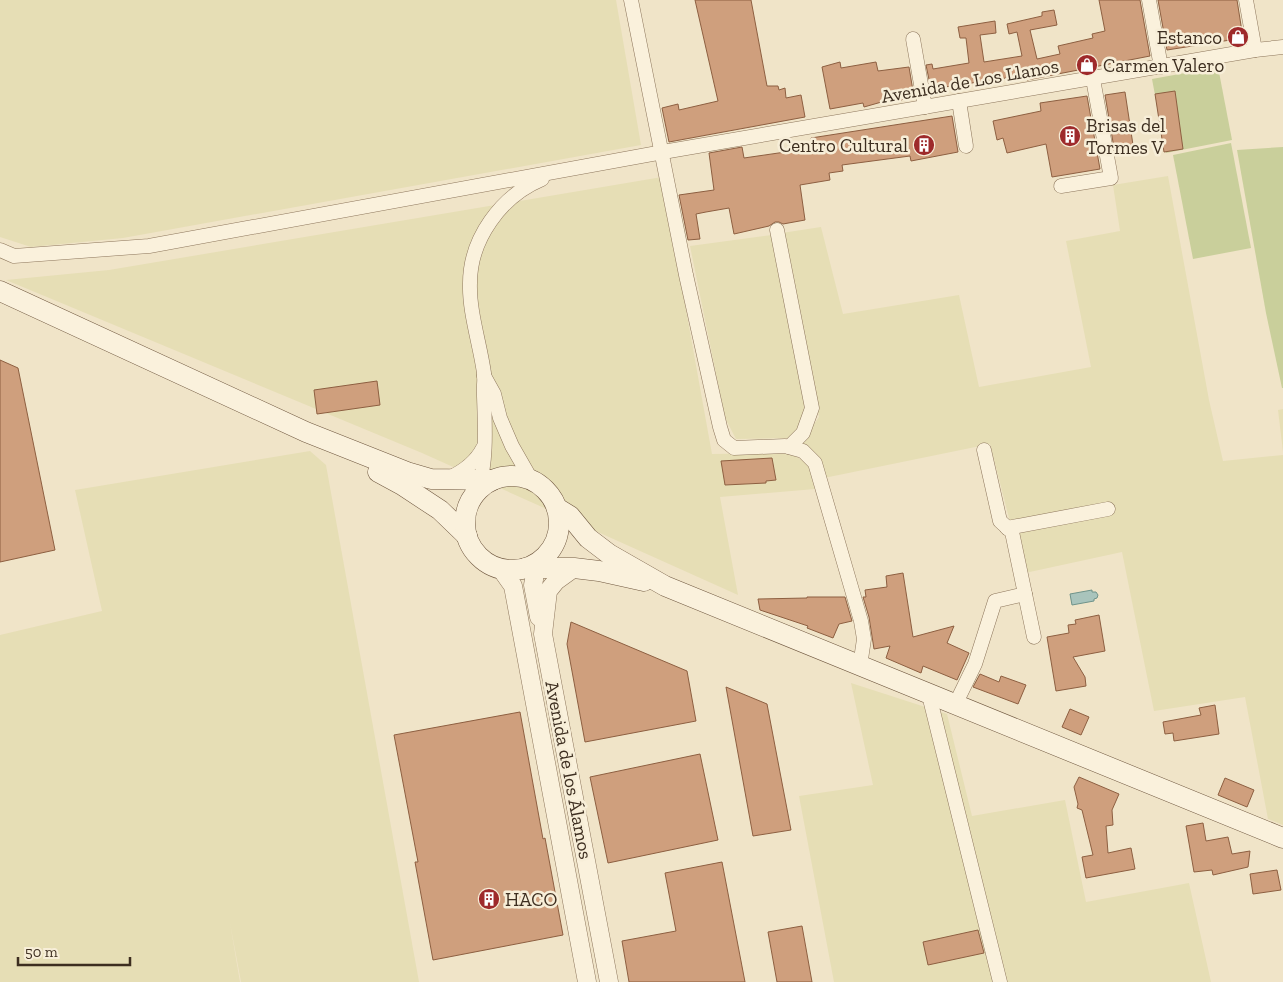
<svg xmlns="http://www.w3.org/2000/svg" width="1283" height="982" viewBox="0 0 1283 982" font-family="'Zilla Slab',serif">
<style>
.farmland{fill:#e6deb5}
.green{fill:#c9cf9b}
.water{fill:#a9c4bc;stroke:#6f938a}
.building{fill:#cf9f7d;stroke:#8d5f41}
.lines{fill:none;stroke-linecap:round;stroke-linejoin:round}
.minor-casing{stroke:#8d765c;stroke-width:15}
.tertiary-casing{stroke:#8d765c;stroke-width:19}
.secondary-casing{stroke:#6f573f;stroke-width:21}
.minor{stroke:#faf1dc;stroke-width:14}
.tertiary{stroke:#faf1dc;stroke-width:18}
.secondary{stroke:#faf1dc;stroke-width:20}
.labels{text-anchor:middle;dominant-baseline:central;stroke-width:5;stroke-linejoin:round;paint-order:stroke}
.poi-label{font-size:19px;fill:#3d2e20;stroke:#f7eed8;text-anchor:start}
.street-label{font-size:19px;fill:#3d2e20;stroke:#f7eed8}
</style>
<rect width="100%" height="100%" fill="#f0e4c8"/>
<g class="farmland">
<polygon points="0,0 616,0 641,145 123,238 31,247 0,237"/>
<polygon points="1168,176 1209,400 1223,461 1283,455 1283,825 1268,819 1245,697 1154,711 1122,552 1025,573 1018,533 1009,518 990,444 824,478 801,443 819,417 782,233 821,227 843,314 959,295 979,387 1091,367 1066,241 1120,231 1113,185"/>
<polygon points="662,177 712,454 772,453 792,454 808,464 815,489 720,497 738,595 422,453 6,280 109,270"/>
<polygon points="772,235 808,399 803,425 793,438 736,439 725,418 690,246"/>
<polygon points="1283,409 1283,452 1278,410"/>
<polygon points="310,451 326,465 419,982 241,982 230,923 240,982 0,982 0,635 102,611 75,490"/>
<polygon points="851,683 947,714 972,816 1065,800 1086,902 1189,883 1211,982 834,982 799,796 873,785"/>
</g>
<g class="green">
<polygon points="1218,67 1232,140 1166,153 1152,79"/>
<polygon points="1231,143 1251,248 1193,259 1173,155"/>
<polygon points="1283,147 1283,388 1282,388 1266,313 1237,150"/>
</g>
<polygon class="water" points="1092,590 1092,592 1096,592 1098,595 1097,598 1094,599 1094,601 1072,605 1070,594"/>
<g class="building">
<polygon points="695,0 751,0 767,86 778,86 779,90 785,88 786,98 801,95 805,117 669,142 662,108 678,104 679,110 718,101"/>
<polygon points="1099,0 1140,0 1150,56 1027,80 1026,75 931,89 926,65 932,64 933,69 969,63 966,38 960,38 958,27 995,21 996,33 980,35 984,62 1022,56 1017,32 1009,34 1007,24 1042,16 1042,12 1054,10 1057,25 1030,30 1037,59 1060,54 1058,46 1093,38 1092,34 1105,31"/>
<polygon points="1158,0 1237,0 1243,38 1167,50"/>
<polygon points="840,62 841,68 876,62 878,71 909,67 913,91 908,92 902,100 892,102 892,99 864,107 863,103 830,109 822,67"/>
<polygon points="1175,91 1183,149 1164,152 1155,94"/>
<polygon points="1125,92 1133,145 1114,148 1105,95"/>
<polygon points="1087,96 1100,169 1052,177 1046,144 1007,153 1003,138 997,140 993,121 1041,111 1040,103"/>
<polygon points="952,116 958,152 911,161 910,156 842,165 843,171 829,173 830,180 800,185 805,220 783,224 779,222 775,222 769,226 734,234 729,208 706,212 696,214 700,239 688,240 679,195 714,190 709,153 742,147 744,158 813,148 811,138"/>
<polygon points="0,360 18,368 55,550 0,562"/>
<polygon points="377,381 380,405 317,414 314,390"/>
<polygon points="772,458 776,480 766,481 766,483 725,485 721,461"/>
<polygon points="903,573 913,637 954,626 947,643 969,653 957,680 923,666 921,673 886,658 890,646 874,649 869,617 863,597 866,597 865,590 887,587 886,576"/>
<polygon points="807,597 845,597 852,621 839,624 833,638 807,628 808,626 760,610 758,599 807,598"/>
<polygon points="1099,615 1105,651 1073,657 1085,677 1086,686 1056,691 1047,637 1069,633 1068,625 1076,624 1075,620"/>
<polygon points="571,622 687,671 696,721 585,742 567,644"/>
<polygon points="980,674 999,682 1001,676 1026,685 1018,704 973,687"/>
<polygon points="726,687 767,704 791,830 753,836"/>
<polygon points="1215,705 1219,734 1174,741 1173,733 1165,734 1163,722 1201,715 1199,708"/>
<polygon points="1070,709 1089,717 1081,735 1062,727"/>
<polygon points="520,712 543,839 545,838 563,935 433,960 415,862 418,862 394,735"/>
<polygon points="700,754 718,840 608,863 590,777"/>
<polygon points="1079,777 1119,794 1112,810 1113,825 1106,826 1108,853 1131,848 1135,869 1086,878 1082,857 1093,855 1082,810 1077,808 1078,804 1074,787"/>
<polygon points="1225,778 1254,790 1247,807 1218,795"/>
<polygon points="1203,823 1206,841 1228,837 1232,854 1250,851 1248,867 1213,875 1212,870 1194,872 1186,826"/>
<polygon points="722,862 745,982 629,982 622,941 676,931 665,873"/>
<polygon points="1277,870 1281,890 1253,894 1250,874"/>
<polygon points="802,926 812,982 777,982 768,932"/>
<polygon points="978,930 984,953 928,965 923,942"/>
</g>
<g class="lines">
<g class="minor-casing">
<g id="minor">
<polyline points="631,0 686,275 720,427 724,440 734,448 785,446 803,451 815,463 861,621 864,639 860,666"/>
<polyline points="1149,0 1161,67"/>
<polyline points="1246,0 1255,50"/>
<polyline points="913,39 925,107"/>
<polyline points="959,101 966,146"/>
<polyline points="1061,186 1111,178 1093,79"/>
<polyline points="777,230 812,408 803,433 789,447"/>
<polyline points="0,250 14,256 149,246 663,152 1255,50 1283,47"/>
<polyline points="484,376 494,394 500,418 512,446 532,481"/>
<path d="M 449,478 C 464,471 476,462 483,448"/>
<path d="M 478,491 C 487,460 485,428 484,396 C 483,389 485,381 484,373 C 480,344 469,312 470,283 C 470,239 501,196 542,179"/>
<polyline points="1007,528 1108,509"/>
<polyline points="1025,594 1034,637"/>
<polyline points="929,695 1000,982"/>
<polyline points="955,705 975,664 995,601 1025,594 1012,532 1000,521 984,450"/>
</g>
</g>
<g class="tertiary-casing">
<g id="tertiary">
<polyline points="537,563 533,585 539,617"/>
<polyline points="574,568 556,581 548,591 543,634 609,982"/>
<polyline points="501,569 513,586 587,982"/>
</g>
</g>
<g class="secondary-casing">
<g id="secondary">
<polyline points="0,291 306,432 407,472 431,479 493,480"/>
<polyline points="378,472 402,485 440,510 467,536"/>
<circle cx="512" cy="523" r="47"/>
<polyline points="557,508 570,516 588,538 609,554 665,586 1283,838"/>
<polyline points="526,568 574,568 599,571 644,581"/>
</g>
</g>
<use href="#minor" class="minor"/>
<use href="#tertiary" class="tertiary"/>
<use href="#secondary" class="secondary"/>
</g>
<defs>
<g id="shop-disc" transform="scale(1.125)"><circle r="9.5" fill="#9e2a2b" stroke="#f7eed8"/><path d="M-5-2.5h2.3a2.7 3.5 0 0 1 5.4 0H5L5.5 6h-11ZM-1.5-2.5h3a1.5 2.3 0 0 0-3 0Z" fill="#fff"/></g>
<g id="building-disc" transform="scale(1.125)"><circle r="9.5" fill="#9e2a2b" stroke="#f7eed8"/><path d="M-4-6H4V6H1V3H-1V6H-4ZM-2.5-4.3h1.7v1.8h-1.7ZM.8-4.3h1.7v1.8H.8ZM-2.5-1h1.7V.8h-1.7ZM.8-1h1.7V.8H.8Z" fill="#fff"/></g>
</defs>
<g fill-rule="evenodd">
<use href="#shop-disc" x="1238" y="37"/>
<use href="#shop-disc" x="1087" y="65"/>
<use href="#building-disc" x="1070" y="136"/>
<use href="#building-disc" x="924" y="145"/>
<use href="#building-disc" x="489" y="899"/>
</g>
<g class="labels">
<g class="poi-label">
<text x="1222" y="37" text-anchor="end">Estanco</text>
<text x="1103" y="65">Carmen Valero</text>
<text x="1086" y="125">Brisas del<tspan x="1086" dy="22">Tormes V</tspan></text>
<text x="908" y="145" text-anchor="end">Centro Cultural</text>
<text x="505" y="899">HACO</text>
</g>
<g class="street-label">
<text transform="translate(970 81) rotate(-10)">Avenida de Los Llanos</text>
<text transform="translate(569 770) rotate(79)">Avenida de los Álamos</text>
</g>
</g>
<path d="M18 957v8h112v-8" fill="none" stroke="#3d2e20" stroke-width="2.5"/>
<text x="25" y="957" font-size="15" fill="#3d2e20" stroke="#f7eed8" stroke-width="4" paint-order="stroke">50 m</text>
</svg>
